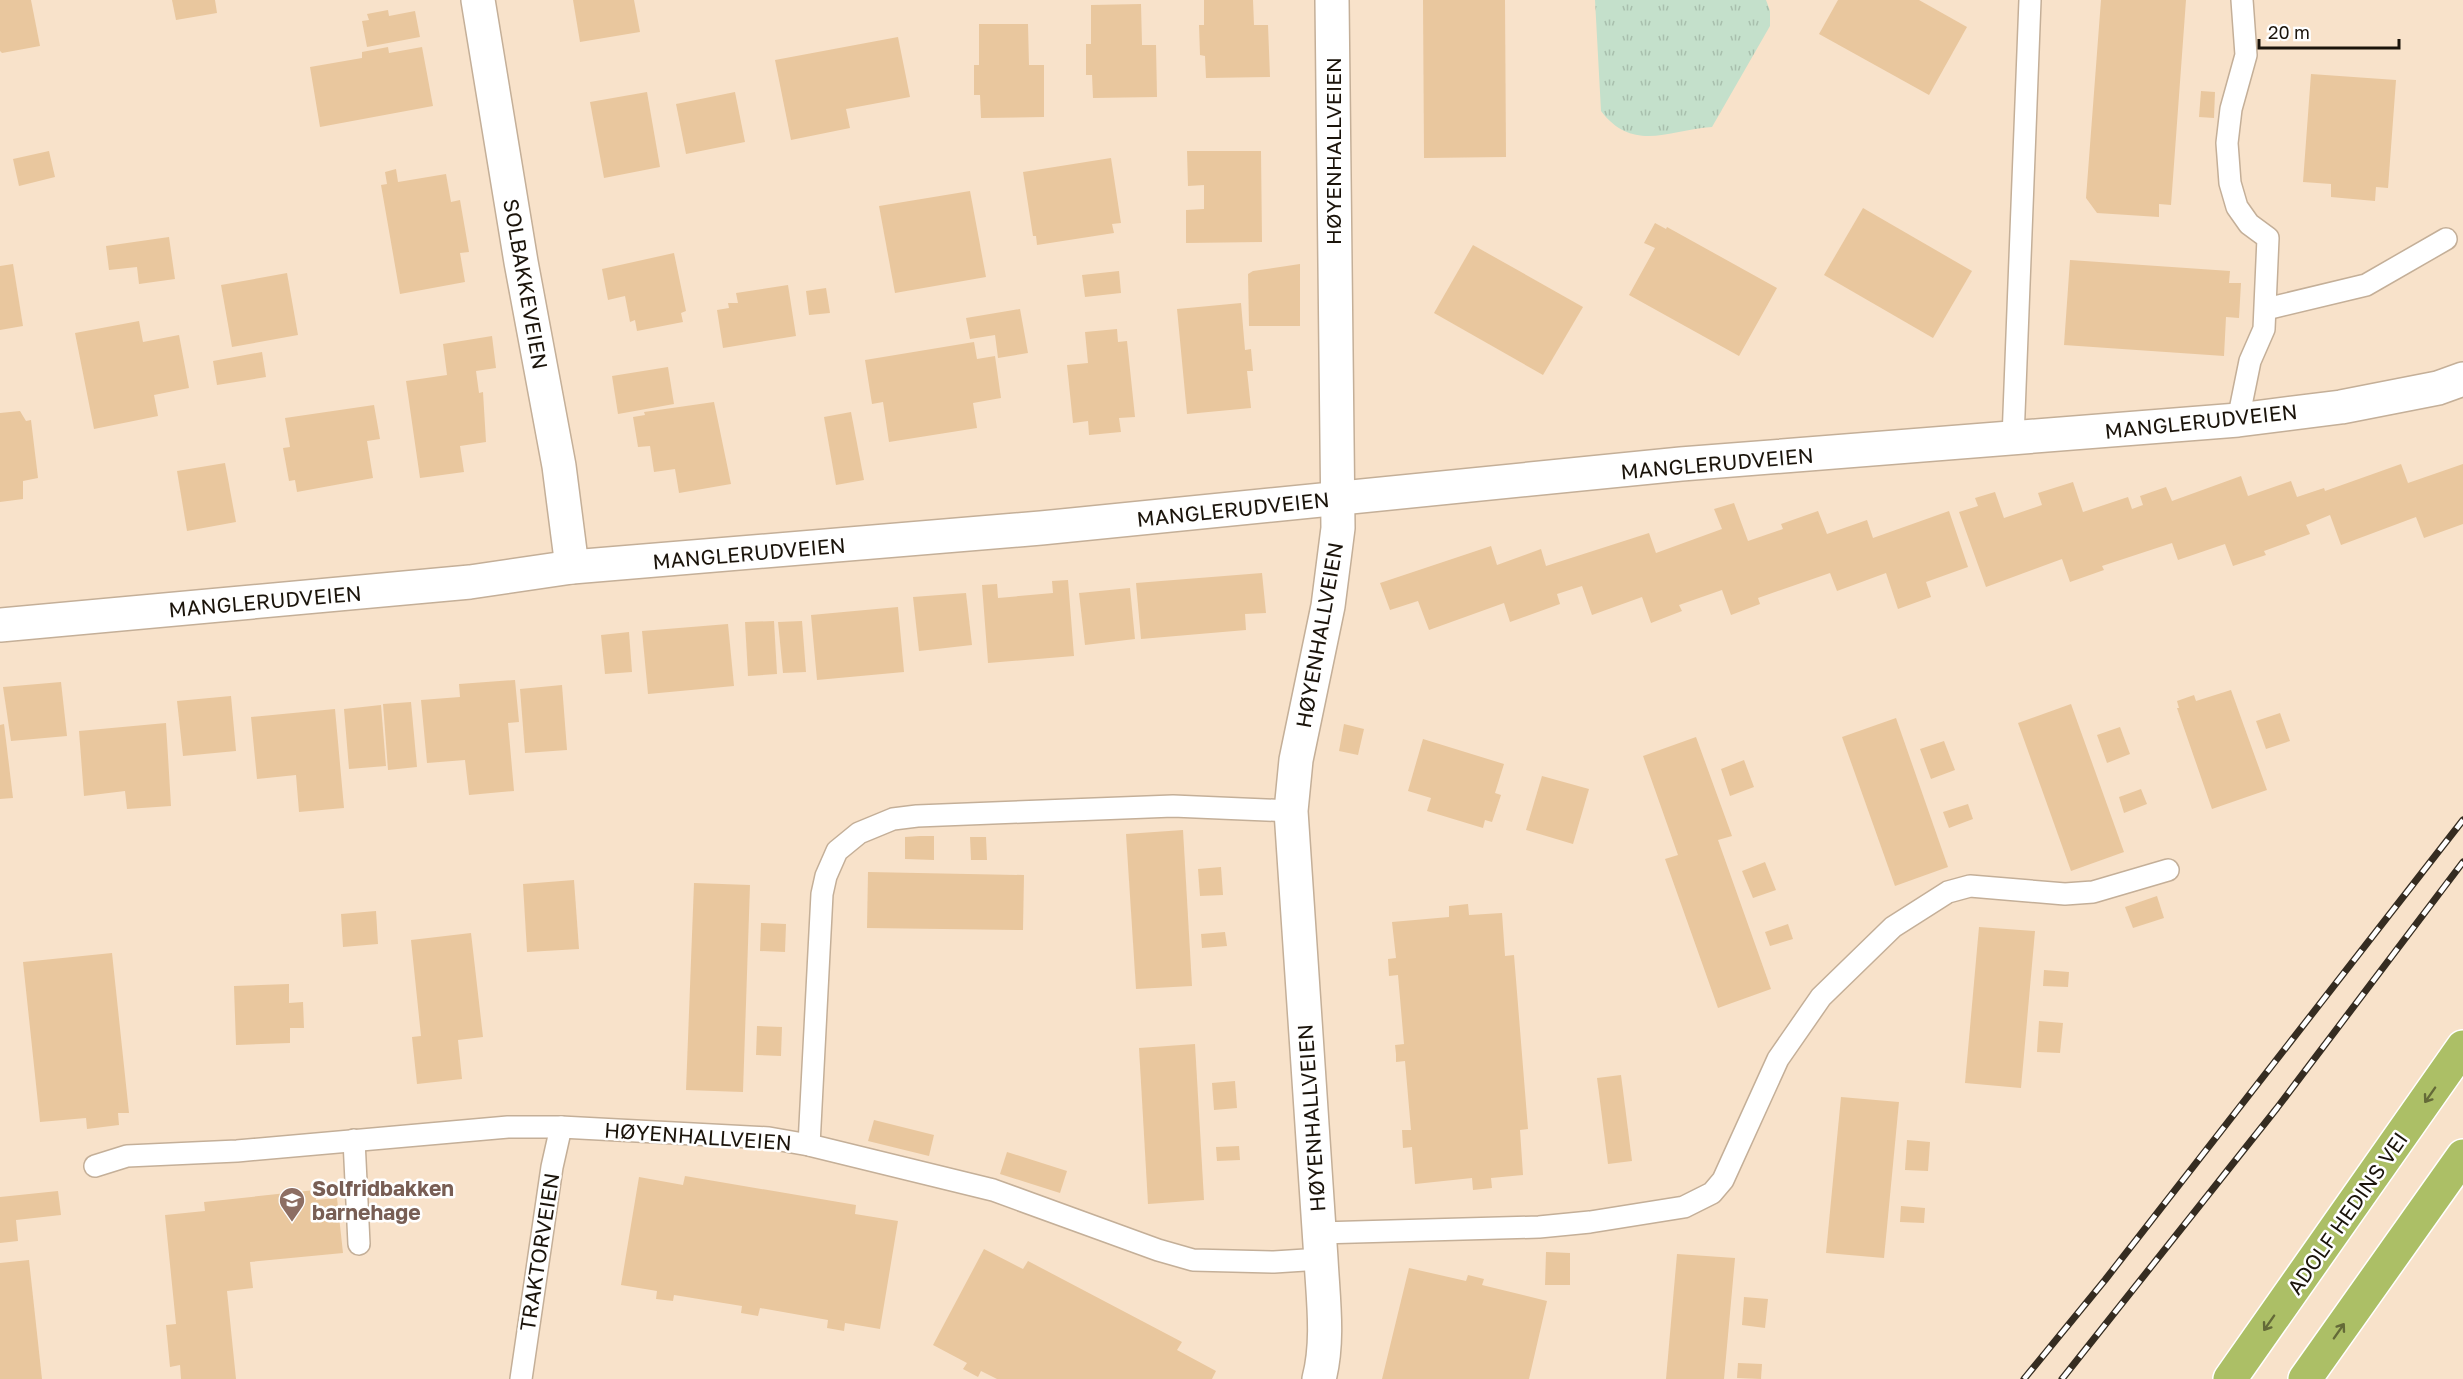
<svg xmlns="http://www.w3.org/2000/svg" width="2463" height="1379" viewBox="0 0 2463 1379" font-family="'Golos Text',sans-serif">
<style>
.grass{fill:url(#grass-tufts)}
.building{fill:#e9c79e}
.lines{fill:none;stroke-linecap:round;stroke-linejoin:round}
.service-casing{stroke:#c4af98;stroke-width:24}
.minor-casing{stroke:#c4af98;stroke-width:36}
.trunk-casing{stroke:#fff;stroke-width:36}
.service{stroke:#fff;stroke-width:21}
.minor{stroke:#fff;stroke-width:33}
.trunk{stroke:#acbf66;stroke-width:33}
.rail-casing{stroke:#352c21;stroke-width:7}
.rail{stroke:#fff;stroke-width:4.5;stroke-dasharray:14;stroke-linecap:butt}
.oneway{stroke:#646a38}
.labels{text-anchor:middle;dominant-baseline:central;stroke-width:5;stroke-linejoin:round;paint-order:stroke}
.street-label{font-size:21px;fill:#1b140b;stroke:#fff}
.education-label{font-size:21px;font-weight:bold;fill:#785e54;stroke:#fff;text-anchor:start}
</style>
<defs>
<pattern id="grass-tufts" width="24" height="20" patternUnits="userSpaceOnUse" patternTransform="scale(1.5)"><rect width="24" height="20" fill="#c4e0cb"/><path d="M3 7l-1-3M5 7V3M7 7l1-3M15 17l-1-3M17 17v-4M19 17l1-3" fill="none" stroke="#a8bfad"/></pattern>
</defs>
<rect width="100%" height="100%" fill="#f8e2ca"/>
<path class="grass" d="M 1595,0 L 1766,0 L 1770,11 L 1770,26 L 1712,127 C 1669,130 1633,153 1601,111 Z"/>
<g class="building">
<polygon points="0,0 31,0 40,46 2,53 0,51"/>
<polygon points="172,0 215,0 217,13 176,20"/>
<polygon points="573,0 634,0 640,32 580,42"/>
<polygon points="1204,0 1253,0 1254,25 1268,25 1270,77 1206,78 1205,56 1200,55 1199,25 1204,25"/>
<polygon points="1423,0 1505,0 1506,157 1424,158"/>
<polygon points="1838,0 1919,0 1967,27 1929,95 1819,34"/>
<polygon points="2101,0 2186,0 2171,205 2159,204 2159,217 2097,213 2086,198"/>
<polygon points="1141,4 1142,45 1156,45 1157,97 1093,98 1092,75 1086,75 1086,44 1091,44 1091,5"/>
<polygon points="388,10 389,16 415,11 420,37 367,47 362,21 369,20 367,14"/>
<polygon points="979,24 1028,24 1029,65 1044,65 1044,117 981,118 980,95 974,95 974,65 979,65"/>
<polygon points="898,37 910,97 846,109 850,128 791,140 775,60"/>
<polygon points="388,47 389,53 422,47 433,106 320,127 310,67 362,58 362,52"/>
<polygon points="2311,74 2396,80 2388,188 2376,187 2375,201 2331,197 2331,184 2303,182"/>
<polygon points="2201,91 2215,92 2214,118 2199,117"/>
<polygon points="647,92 660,167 604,178 590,102"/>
<polygon points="735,92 745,142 686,154 676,104"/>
<polygon points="49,151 55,177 19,186 13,159"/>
<polygon points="1187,151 1261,151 1262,242 1186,243 1186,210 1204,209 1204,185 1188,186"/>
<polygon points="1111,158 1121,223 1112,224 1114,233 1037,245 1036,236 1033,236 1023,172"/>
<polygon points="396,169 398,182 446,174 451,202 460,200 469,252 460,253 465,282 400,294 381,185 387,184 385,172"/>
<polygon points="970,191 986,277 895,293 879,206"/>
<polygon points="1863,208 1972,271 1933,338 1824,275"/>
<polygon points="1655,223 1666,229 1667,227 1777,288 1739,356 1629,295 1655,248 1644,243"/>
<polygon points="169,237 175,279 139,284 137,267 109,270 106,246"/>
<polygon points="1473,245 1583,307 1543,375 1434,313"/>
<polygon points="674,253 686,311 681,313 683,322 637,331 635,320 630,322 625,296 608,300 602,269"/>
<polygon points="2070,260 2230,271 2229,283 2241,283 2239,318 2226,317 2224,356 2064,345"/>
<polygon points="13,264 23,326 0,330 0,266"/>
<polygon points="1300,264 1300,326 1249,326 1248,274 1253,271"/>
<polygon points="1119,271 1121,293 1085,297 1082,275"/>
<polygon points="287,273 298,335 232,347 221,285"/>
<polygon points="788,285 796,336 723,348 717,310 729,308 728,303 738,303 736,293"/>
<polygon points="826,288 830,313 809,315 806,291"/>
<polygon points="1241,303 1245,350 1251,349 1253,371 1247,371 1251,408 1187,414 1177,309"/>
<polygon points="1020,309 1028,353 998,358 995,335 970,339 966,318"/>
<polygon points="139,321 143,342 179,335 189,388 154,395 158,416 94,429 75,333"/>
<polygon points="1117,329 1118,342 1127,341 1135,417 1119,418 1121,432 1089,435 1088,421 1073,423 1067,365 1088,363 1085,332"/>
<polygon points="492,336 496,368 476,371 479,393 483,392 486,442 460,446 464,472 420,478 406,381 447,375 443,344"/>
<polygon points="974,342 977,359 995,356 1001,398 973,403 977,428 889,442 883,402 872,404 865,360"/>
<polygon points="262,352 266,377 217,385 213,361"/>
<polygon points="668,367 674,404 618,414 612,376"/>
<polygon points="714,402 731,484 679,493 675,469 654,472 650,446 638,447 633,417 645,415 644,412"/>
<polygon points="374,405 380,439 367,441 373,478 297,492 295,480 289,481 283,448 290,447 285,418"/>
<polygon points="20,411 26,421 31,420 38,478 23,481 23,499 0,502 0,413"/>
<polygon points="851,412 864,480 836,485 824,417"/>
<polygon points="225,463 236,522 187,531 177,471"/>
<polygon points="2401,464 2408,483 2463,464 2463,524 2424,538 2416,517 2341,545 2330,515 2306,525 2310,534 2264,551 2266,555 2233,566 2225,544 2178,560 2172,543 2102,566 2104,570 2070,582 2062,559 1986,587 1959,512 1978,506 1975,498 1995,492 2004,518 2042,505 2038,493 2073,482 2083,512 2128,497 2132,509 2143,505 2140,496 2166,487 2172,501 2241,476 2248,496 2291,481 2297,497 2324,488 2325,491"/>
<polygon points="1734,503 1748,541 1783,529 1781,524 1818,511 1827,534 1867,520 1873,538 1949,511 1968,567 1926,582 1931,597 1898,609 1886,573 1837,591 1830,573 1758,598 1760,604 1731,615 1722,590 1679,605 1682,611 1651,623 1642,597 1592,615 1582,586 1557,594 1560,604 1510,622 1504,603 1429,630 1418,601 1390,610 1380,583 1491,546 1497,565 1541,549 1546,566 1649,533 1656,553 1722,529 1714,509"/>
<polygon points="1262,573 1266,613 1245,614 1246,630 1141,639 1136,583"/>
<polygon points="1068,580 1074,656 988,663 982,585 997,584 998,598 1053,593 1052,581"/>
<polygon points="1130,588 1135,639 1085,645 1079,593"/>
<polygon points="966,593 972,645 919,651 913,597"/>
<polygon points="898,607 904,672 817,680 811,615"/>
<polygon points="774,621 777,674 748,676 745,622"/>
<polygon points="802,621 806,672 783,673 778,622"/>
<polygon points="728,624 734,686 648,694 642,631"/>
<polygon points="629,632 632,672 605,674 601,635"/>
<polygon points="515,680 519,722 508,723 514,791 469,795 465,760 427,763 421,700 460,697 459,684"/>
<polygon points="61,682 67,736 11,741 3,687"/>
<polygon points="562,685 567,750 525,753 520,689"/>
<polygon points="2231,690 2267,790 2212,809 2177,708 2179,708 2177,701 2194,695 2196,701"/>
<polygon points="231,696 236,751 183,756 177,701"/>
<polygon points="411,702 417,767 388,770 383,704"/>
<polygon points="2071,704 2124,852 2071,871 2018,723"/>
<polygon points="381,705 386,766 349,769 344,709"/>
<polygon points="335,709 344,808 299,812 296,775 257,779 251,717"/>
<polygon points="2280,713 2290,741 2266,749 2256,721"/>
<polygon points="1896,718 1948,867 1895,886 1842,737"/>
<polygon points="166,723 171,806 127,809 125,791 84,796 79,731"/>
<polygon points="4,724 13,798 0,799 0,725"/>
<polygon points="1344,724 1364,729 1358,755 1339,751"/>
<polygon points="2120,727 2130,754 2107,763 2097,735"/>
<polygon points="1696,737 1732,836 1718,840 1771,989 1718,1008 1665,859 1678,855 1643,756"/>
<polygon points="1423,739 1504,764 1495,793 1501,795 1492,822 1485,820 1483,828 1427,811 1431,798 1408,791"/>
<polygon points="1944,741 1955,770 1931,779 1920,749"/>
<polygon points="1744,760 1754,787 1730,796 1721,769"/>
<polygon points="1542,776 1589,789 1573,844 1526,830"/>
<polygon points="2141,789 2147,804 2124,813 2119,797"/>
<polygon points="1968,804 1973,819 1949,828 1943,812"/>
<polygon points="1183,830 1192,986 1136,989 1126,834"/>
<polygon points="920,836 934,836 934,860 905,859 905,837"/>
<polygon points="970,837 986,837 987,860 971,860"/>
<polygon points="1765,862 1776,890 1753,898 1742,871"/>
<polygon points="1221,867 1223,895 1200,896 1198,869"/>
<polygon points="868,872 1024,875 1023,930 867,928"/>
<polygon points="574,880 579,949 527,952 523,884"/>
<polygon points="694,883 750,885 743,1092 686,1090"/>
<polygon points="2157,896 2164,918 2133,928 2125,907"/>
<polygon points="1468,904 1469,915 1502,913 1505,956 1514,955 1528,1129 1520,1130 1523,1175 1491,1178 1492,1188 1473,1190 1472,1178 1415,1184 1412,1147 1403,1148 1402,1130 1411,1130 1405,1061 1396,1062 1396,1054 1395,1045 1404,1044 1398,975 1389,976 1388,959 1396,958 1392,922 1449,917 1449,906"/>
<polygon points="376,911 378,944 343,947 341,914"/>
<polygon points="761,923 786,924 785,952 760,951"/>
<polygon points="1788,924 1793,939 1770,946 1765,932"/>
<polygon points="1979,927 2035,931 2021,1088 1965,1083"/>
<polygon points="1225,932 1227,946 1202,948 1201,934"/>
<polygon points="471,933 483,1037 458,1040 462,1079 417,1084 412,1037 421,1036 411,940"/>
<polygon points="112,953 129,1113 118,1113 119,1125 87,1129 86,1118 40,1122 23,962"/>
<polygon points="2044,970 2069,972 2068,987 2043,986"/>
<polygon points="289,984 289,1003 303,1002 304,1028 290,1028 290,1043 236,1045 234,986"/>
<polygon points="2039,1021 2063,1023 2060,1053 2037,1052"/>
<polygon points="757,1026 782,1027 781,1056 756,1055"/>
<polygon points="1195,1044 1204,1200 1148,1204 1139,1048"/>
<polygon points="1621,1075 1632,1161 1608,1164 1597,1078"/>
<polygon points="1235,1081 1237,1108 1214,1110 1212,1083"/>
<polygon points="1841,1097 1899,1102 1884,1258 1826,1253"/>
<polygon points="874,1120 934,1135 929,1156 868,1141"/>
<polygon points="1907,1140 1930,1142 1928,1171 1905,1170"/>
<polygon points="1239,1146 1240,1160 1217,1161 1216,1147"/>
<polygon points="1007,1152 1067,1171 1060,1193 1000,1174"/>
<polygon points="685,1176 856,1205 855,1214 898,1221 880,1329 845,1323 844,1331 827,1328 828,1320 760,1308 758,1316 741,1313 742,1306 674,1295 673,1301 656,1299 657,1291 621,1285 639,1177 683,1185"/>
<polygon points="315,1190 316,1200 337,1198 343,1253 250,1262 253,1288 227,1291 236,1379 181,1379 180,1365 170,1367 166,1325 176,1324 165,1215 205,1211 204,1202"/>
<polygon points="58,1191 61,1215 16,1220 18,1241 0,1243 0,1197"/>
<polygon points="1901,1206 1925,1208 1924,1223 1900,1222"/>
<polygon points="984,1249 1023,1269 1028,1261 1182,1342 1177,1350 1216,1371 1212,1379 997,1379 981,1371 978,1377 963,1369 967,1363 933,1345"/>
<polygon points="1546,1252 1570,1253 1570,1285 1545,1285"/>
<polygon points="1677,1254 1735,1258 1724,1379 1666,1379"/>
<polygon points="29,1260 42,1379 0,1379 0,1263"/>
<polygon points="1409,1268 1466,1281 1468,1275 1484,1279 1482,1285 1547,1301 1529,1379 1382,1379"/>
<polygon points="1744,1297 1768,1299 1765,1328 1742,1325"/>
<polygon points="1738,1363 1762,1364 1761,1379 1737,1378"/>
</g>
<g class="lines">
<g class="service-casing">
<g id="service">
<polyline points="2266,309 2366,285 2446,239"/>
<polyline points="2238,420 2250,361 2264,329 2268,238 2249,224 2237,207 2230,183 2227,143 2231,109 2246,55 2242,0"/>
<polyline points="2013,439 2030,0"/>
<polyline points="354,1140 359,1244"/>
<polyline points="809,1145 822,894 826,876 837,851 859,833 893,819 917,816 1173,806 1291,811"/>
<polyline points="95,1166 127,1156 237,1151 508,1127 561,1127 769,1138 809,1145 993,1190 1158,1250 1193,1260 1274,1262 1321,1259"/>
<polyline points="1319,1233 1539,1227 1590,1222 1684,1207 1712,1193 1723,1180 1778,1059 1821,997 1893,927 1948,892 1970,886 2065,894 2093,892 2168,870"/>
<polyline points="521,1379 552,1167 561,1127"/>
</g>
</g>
<g class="minor-casing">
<g id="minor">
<polyline points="478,0 521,262 559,466 572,567"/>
<polyline points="0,625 470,582 572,567 1041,528 1681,464 2238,420 2341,407 2438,388 2463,379"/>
<path d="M 1319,1379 C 1329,1341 1323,1298 1321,1259 L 1291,811 L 1296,760 L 1328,606 L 1338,528 L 1332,0"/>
</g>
</g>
<g class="trunk-casing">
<g id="trunk">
<polyline points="2230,1379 2463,1047"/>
<polyline points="2305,1379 2463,1156"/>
</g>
</g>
<use href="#service" class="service"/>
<use href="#minor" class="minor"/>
<use href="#trunk" class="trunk"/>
<g class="rail-casing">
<g id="rail">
<polyline points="2024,1379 2105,1280 2463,820"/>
<polyline points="2062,1379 2277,1108 2463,862"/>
</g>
</g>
<use href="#rail" class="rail"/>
</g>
<defs><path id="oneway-shaft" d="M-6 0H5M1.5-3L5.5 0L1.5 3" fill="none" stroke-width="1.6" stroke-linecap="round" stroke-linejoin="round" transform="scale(1.5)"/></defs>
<g class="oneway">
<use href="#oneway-shaft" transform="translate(2430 1095) rotate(125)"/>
<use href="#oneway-shaft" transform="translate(2269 1323) rotate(125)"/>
<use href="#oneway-shaft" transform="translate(2339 1331) rotate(-55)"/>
</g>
<defs>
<g id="school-pin" transform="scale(1.35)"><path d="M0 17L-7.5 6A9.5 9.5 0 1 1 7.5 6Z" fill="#8d6e63" stroke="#fff"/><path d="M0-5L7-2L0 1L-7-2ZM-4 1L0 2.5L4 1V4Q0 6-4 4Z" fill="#fff"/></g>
</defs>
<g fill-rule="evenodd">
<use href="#school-pin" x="292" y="1200"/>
</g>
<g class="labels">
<g class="street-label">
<text transform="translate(1333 151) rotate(-90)">HØYENHALLVEIEN</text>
<text transform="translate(526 284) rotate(80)">SOLBAKKEVEIEN</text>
<text transform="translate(2201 421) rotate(-6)">MANGLERUDVEIEN</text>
<text transform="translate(1717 463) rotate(-5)">MANGLERUDVEIEN</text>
<text transform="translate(1233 509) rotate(-6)">MANGLERUDVEIEN</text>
<text transform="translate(749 553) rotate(-5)">MANGLERUDVEIEN</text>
<text transform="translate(265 601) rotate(-5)">MANGLERUDVEIEN</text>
<text transform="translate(1319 635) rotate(-80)">HØYENHALLVEIEN</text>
<text transform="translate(1311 1118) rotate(-94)">HØYENHALLVEIEN</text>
<text transform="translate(698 1136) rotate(4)">HØYENHALLVEIEN</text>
<text transform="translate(2347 1213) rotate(-55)">ADOLF HEDINS VEI</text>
<text transform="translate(539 1252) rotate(-81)">TRAKTORVEIEN</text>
</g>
<g class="education-label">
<text x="312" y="1188">Solfridbakken<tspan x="312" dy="24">barnehage</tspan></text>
</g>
</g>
<path d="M2259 39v9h140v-9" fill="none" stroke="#1b140b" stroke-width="3"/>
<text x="2268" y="39" font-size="18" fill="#1b140b" stroke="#ffffff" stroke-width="4.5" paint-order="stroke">20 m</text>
</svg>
